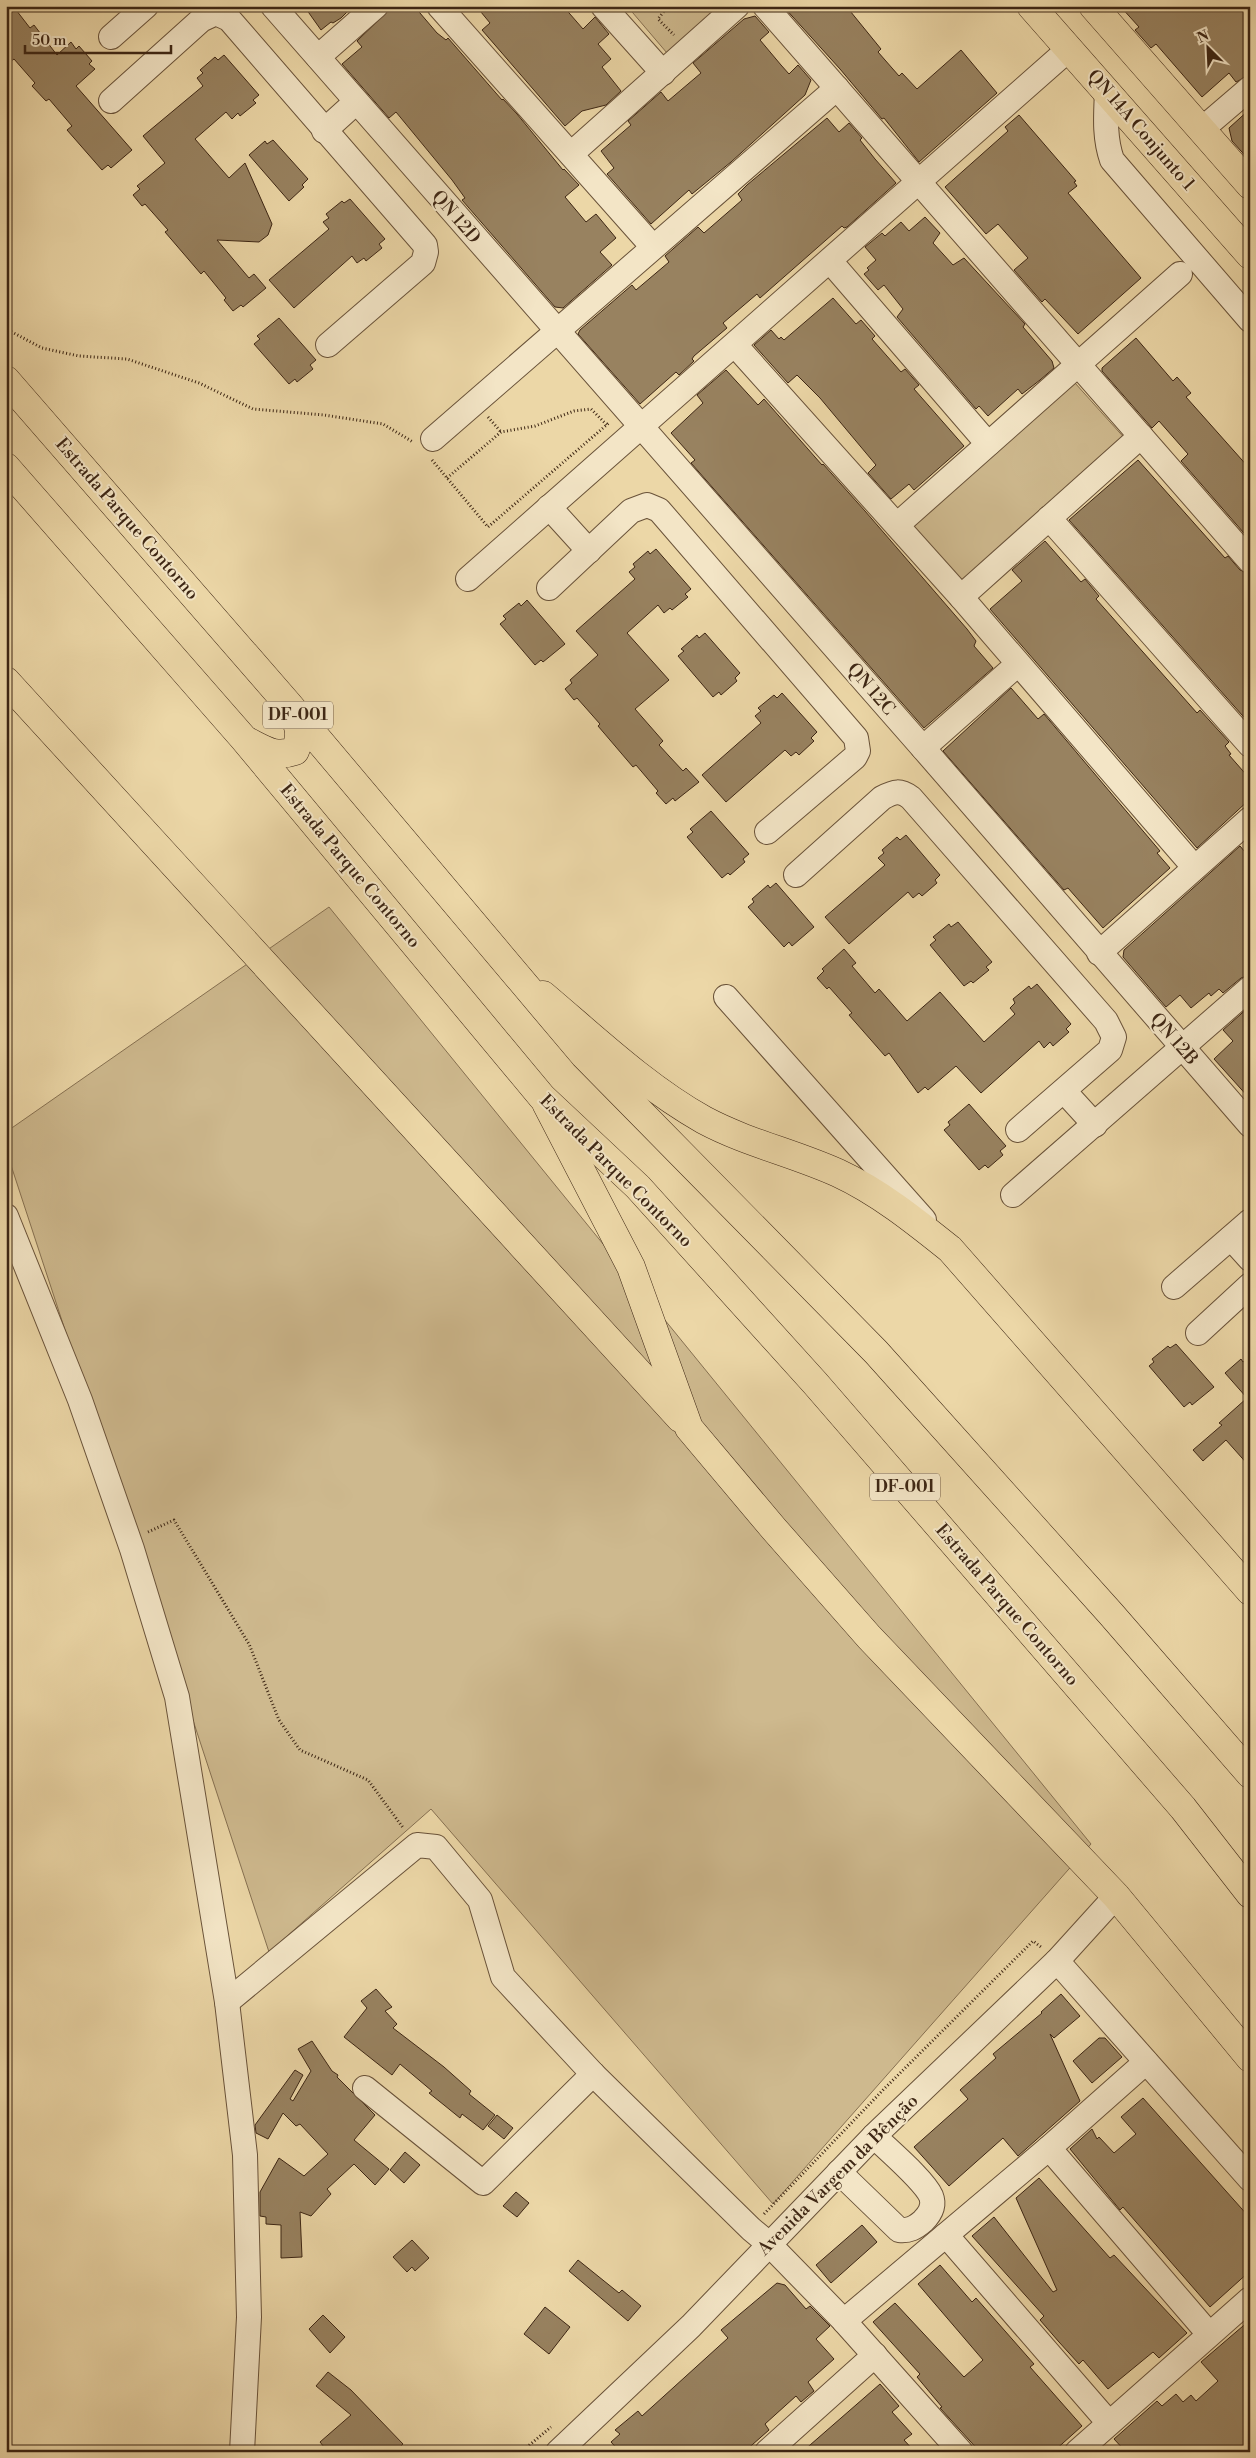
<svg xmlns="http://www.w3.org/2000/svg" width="1256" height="2458" viewBox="0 0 1256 2458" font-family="'Libre Bodoni',serif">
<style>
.green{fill:#ceb98e;stroke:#867051}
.building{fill:#988260;stroke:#3d2614}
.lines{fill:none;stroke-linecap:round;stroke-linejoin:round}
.minor-casing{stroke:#695239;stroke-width:26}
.major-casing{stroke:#3d2614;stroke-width:29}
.highway-casing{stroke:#3d2614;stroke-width:29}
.path{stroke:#3d2614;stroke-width:3;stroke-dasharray:1 2.5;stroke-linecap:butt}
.minor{stroke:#f3e5c6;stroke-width:24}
.major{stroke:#ecd7a7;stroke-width:28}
.highway{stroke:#ecd7a7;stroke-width:28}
.labels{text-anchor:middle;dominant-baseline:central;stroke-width:4;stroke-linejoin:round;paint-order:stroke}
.shield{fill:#f3e5c6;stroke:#745f49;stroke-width:1}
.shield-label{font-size:16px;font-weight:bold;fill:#3d2614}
.street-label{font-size:18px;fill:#3d2614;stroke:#f3e5c6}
</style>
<rect width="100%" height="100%" fill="#ecd7a7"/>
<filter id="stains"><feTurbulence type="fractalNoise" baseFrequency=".004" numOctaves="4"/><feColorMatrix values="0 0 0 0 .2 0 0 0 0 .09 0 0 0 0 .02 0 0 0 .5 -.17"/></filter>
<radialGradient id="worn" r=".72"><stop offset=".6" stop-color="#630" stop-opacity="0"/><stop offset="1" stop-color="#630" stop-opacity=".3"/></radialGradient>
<g class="green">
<polygon points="627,6 723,6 667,53"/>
<polygon points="1075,383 1128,442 966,586 913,527"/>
<polygon points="329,907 1091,1844 773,2204 431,1809 269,1952 6,1150 6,1132"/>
</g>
<g class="building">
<polygon points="6,6 13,6 30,28 34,25 57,55 71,42 76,49 79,46 92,61 89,64 95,69 76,86 132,150 111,168 108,165 102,170 67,130 72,126 49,99 46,101 32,86 35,83 14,59 6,65"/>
<polygon points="304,6 353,6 341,18 333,23 331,22 321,30"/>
<polygon points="393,6 414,6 437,33 446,40 448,38 502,100 503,99 517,114 563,170 564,169 579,185 565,197 586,222 596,214 616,238 600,252 612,265 563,308 555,307 462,200 465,198 452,180 396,112 389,118 342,64 362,47 357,41"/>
<polygon points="476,6 563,6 583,29 595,17 609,34 598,44 611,59 602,67 621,91 606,105 582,111 565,126 482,30 490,23"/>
<polygon points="783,6 846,6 881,49 878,52 899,76 902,73 917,89 961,50 997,93 919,162 884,118 882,119 840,69"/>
<polygon points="1120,6 1250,6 1250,75 1236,82 1229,73 1202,97 1156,44 1151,48 1135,30 1139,27"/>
<polygon points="755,16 769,32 760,40 781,65 789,74 798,65 811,80 805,95 731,162 692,194 689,190 651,224 607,174 614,168 601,151 631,125 628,121 661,92 668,101 701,73 693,63 744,19"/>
<polygon points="224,55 259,95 253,100 256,103 240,116 238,113 232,119 226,112 195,139 229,178 245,163 272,224 268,235 259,242 217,240 249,278 254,274 266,288 243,307 241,305 233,311 224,300 226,298 204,271 201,274 165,232 168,230 145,204 142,206 133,195 140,189 137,186 165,163 143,136 203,86 197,78 203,73 200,70 215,57 218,60"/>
<polygon points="1250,109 1250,161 1232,141 1229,128"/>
<polygon points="1019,115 1076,181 1074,182 1077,186 1068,193 1141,278 1078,334 1045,299 1042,302 1014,270 1028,258 998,224 986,234 945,187 1008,131 1005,127"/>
<polygon points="827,118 839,132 849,123 862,138 860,140 875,159 896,183 847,227 844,228 842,226 760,298 757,294 723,323 727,328 694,356 692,359 694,361 679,375 676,372 640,404 578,334 580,330 632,285 636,290 669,262 665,256 698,227 704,233 742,200 738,194 747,185"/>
<polygon points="273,140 308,179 302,185 304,187 289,201 249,155 265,141 267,144"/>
<polygon points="350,199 385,239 379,244 382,248 366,261 364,258 357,263 352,256 294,308 269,280 329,229 323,222 329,218 326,214 342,201 344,203"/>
<polygon points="925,217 940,233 933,243 953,265 964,258 1025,324 1023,327 1052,361 1054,368 1040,380 1022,394 1018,389 988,416 979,406 976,409 897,317 903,309 884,285 878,290 864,274 869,270 867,268 876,260 865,247 882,233 885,236 901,222 909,231"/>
<polygon points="833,298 856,324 861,320 875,336 872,339 901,372 905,369 919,385 914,389 964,446 914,490 909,484 891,499 868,473 876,465 820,398 797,375 788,383 754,345 771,330 779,339 781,337 784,340"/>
<polygon points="279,318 316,360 310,365 313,369 297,382 295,379 289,384 254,344 260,339 257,336"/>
<polygon points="1136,338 1173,381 1177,377 1191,393 1186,397 1250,469 1250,540 1181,461 1188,454 1159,421 1152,428 1102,371 1102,368"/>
<polygon points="726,370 758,405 764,399 822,465 823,464 865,511 967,629 976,641 974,646 993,668 924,728 691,463 695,460 671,433 703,403 697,395"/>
<polygon points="1138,460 1225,558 1228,556 1240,570 1250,574 1250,724 1069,520"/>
<polygon points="1045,541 1081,582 1085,579 1099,596 1096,599 1197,713 1200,710 1229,742 1225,746 1231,754 1229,755 1250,779 1250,799 1197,848 990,609 1022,581 1012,570"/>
<polygon points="656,549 691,589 685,594 688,597 672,610 670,608 664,613 658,605 627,633 669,680 635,709 663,741 659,745 669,756 683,771 686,768 699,782 675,801 673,798 666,804 656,793 658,791 636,765 633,767 598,726 600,724 577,698 574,700 565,689 572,683 570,680 598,655 576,631 635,579 629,572 635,567 633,564 648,551 650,554"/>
<polygon points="527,600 565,644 543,662 541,660 535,665 500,624 506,619 503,616 519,603 521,606"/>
<polygon points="705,633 740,673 735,678 737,681 721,695 719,692 713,697 678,656 684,651 681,649 697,635 699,638"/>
<polygon points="1011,688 1038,719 1044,714 1160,851 1157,853 1170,868 1103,928 1068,888 1064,890 943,751"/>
<polygon points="782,693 817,732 811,738 814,741 799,755 796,752 791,756 785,750 726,802 702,775 761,723 755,716 761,711 758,708 774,695 777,698"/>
<polygon points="711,811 749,854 743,859 745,862 730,875 728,873 722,878 687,837 693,832 690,829"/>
<polygon points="906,835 940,875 935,880 937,883 922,896 919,893 913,898 908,892 849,944 825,917 885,865 878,858 884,853 882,850 897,837 900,840"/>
<polygon points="1240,846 1250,858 1250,975 1241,978 1223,993 1219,989 1211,996 1209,993 1191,1008 1180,995 1166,1007 1123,957 1124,950"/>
<polygon points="776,883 814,927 792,946 789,942 784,947 748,907 754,902 752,899 768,885 770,888"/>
<polygon points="958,922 992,962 986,967 989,970 973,983 971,981 964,986 930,945 936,940 933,937 949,924 951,927"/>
<polygon points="844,949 856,963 852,966 875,993 879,989 907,1021 940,992 984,1042 1015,1014 1010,1008 1015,1003 1013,999 1029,986 1031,989 1037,984 1071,1024 1066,1029 1069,1032 1053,1046 1050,1042 1044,1048 1039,1041 981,1093 956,1066 928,1090 925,1087 918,1093 889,1053 885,1056 849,1015 852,1013 829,987 827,989 817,978 824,971 822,969"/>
<polygon points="1250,1006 1250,1099 1214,1059 1233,1041 1223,1030"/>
<polygon points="969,1104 1006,1146 1000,1151 1003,1155 988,1168 985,1165 979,1170 944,1130 950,1125 948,1122"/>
<polygon points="1176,1344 1214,1387 1192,1405 1190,1402 1184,1407 1149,1366 1154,1362 1152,1359 1168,1346 1170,1348"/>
<polygon points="1250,1356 1250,1467 1226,1440 1203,1461 1193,1450 1222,1425 1219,1423 1247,1398 1225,1373 1241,1359 1243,1362"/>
<polygon points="376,1989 392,2007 385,2011 397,2024 393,2028 444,2067 471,2091 469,2094 495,2115 483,2130 462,2114 460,2118 444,2105 429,2093 432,2091 400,2064 392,2075 344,2037 367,2008 361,2001"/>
<polygon points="1061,1994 1080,2016 1054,2038 1050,2034 1080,2101 1018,2156 1003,2138 949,2186 914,2147 968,2099 960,2090 996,2058 993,2054 1042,2013 1041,2012"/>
<polygon points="1099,2038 1105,2038 1122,2057 1092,2083 1073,2061"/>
<polygon points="312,2041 332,2071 338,2075 337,2077 375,2115 354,2140 389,2169 375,2185 354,2164 327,2189 331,2194 311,2216 300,2212 302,2257 281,2258 281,2225 266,2224 266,2217 260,2216 260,2192 279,2158 304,2176 328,2154 300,2124 296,2126 283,2113 268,2139 256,2133 255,2125 295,2070 303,2075 290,2099 293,2101 311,2071 298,2049"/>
<polygon points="1143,2098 1250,2218 1250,2271 1210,2307 1123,2207 1120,2210 1070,2149 1092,2129 1097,2139 1099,2137 1114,2153 1136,2134 1121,2117"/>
<polygon points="497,2115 513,2128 504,2139 488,2126"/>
<polygon points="405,2152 420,2165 404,2183 390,2170"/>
<polygon points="1039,2178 1110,2258 1114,2255 1187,2333 1159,2358 1153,2352 1108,2389 1083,2360 1079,2364 1059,2342 1040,2320 1044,2316 972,2236 994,2217 1053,2292 1057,2290 1016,2198"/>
<polygon points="516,2192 529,2203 517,2217 503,2206"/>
<polygon points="862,2225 877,2242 831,2283 816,2265"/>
<polygon points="412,2240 429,2258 415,2271 412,2267 407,2272 393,2257"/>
<polygon points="578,2260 619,2293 622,2290 641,2306 628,2321 569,2271"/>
<polygon points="940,2265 972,2302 976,2298 1034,2364 1030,2367 1082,2426 1053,2452 980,2452 940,2408 942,2407 917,2377 920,2374 873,2322 895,2303 964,2377 983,2360 918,2284"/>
<polygon points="777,2283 785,2285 806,2309 810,2306 830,2326 816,2339 834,2359 808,2382 814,2391 801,2402 796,2396 765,2424 769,2430 744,2452 620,2452 611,2442 620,2434 615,2430 638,2411 642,2416 728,2338 721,2330"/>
<polygon points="545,2307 570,2327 549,2354 524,2334"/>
<polygon points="323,2315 345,2337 330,2353 309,2329"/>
<polygon points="1250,2320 1250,2452 1126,2452 1114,2439 1157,2401 1162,2406 1176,2394 1183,2402 1191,2395 1196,2401 1218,2381 1201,2362"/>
<polygon points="328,2372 351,2390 403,2444 395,2452 328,2452 320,2442 351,2415 316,2386"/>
<polygon points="880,2384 899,2406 892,2412 912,2434 904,2440 915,2452 802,2452"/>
</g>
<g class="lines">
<g class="minor-casing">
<g id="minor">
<polyline points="273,6 923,748 1250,1125"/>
<polyline points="439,6 653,247"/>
<polyline points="603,6 663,73"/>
<polyline points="765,6 1250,561"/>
<polyline points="111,37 146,6"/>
<polyline points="318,57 376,6"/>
<path d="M 1107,91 C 1106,115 1104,137 1112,160 L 1250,320"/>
<polyline points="111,101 201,20 216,13 229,19 425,245 426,252 423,263 328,345"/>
<polyline points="1201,130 1250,88"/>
<polyline points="324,131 356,102"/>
<polyline points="571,154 737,6"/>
<polyline points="830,261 988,444"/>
<polyline points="735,345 961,597 1194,867"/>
<polyline points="433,439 837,88"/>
<polyline points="549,507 589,551"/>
<polyline points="1049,518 1250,745"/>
<polyline points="897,525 1180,274"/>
<polyline points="468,579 1069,49"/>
<polyline points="549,588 631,511 647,505 659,510 856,738 858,751 855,757 767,832"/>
<polyline points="961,597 1141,436"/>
<polyline points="923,748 1018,664"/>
<path d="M 796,875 L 882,798 C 895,791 900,790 911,798 L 1106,1021 L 1114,1037 L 1110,1050 L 1018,1130"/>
<polyline points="1099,953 1250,819"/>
<polyline points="726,997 924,1220"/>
<polyline points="1064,1091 1095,1125"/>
<polyline points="1013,1195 1250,988"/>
<polyline points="6,1216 80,1400 132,1549 177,1697 227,2002 245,2155 249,2317 242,2452"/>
<polyline points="1231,1238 1250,1259"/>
<polyline points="1174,1287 1250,1221"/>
<polyline points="1198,1333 1250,1285"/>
<polyline points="1057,1961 1250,2179"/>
<polyline points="227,2002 417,1845 436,1847 480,1900 503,1977 593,2074 751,2229 769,2244 844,2321 961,2452"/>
<polyline points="365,2088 483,2183 593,2074"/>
<polyline points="1049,2148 1209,2334"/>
<path d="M 839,2172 L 899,2230 C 909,2231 915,2228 923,2221 C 930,2214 935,2206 931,2196 C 924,2180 888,2150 874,2136"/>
<polyline points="946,2235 1109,2423"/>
<polyline points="844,2321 1049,2148 1146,2062"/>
<polyline points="558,2452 691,2326 874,2136 1057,1961 1116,1896"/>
<polyline points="767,2452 875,2355"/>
<polyline points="1077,2452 1250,2299"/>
</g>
</g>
<g class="major-casing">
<g id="major">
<polyline points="1031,6 1250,255"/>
<polyline points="1093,6 1250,185"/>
<polyline points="6,681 680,1418"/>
<path d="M 543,995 C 594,1038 645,1087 704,1120 C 747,1143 794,1153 838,1173 C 879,1192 915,1221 950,1249 L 1250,1591"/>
<polyline points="546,1103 631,1267 689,1428 774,1529 869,1637 1116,1896 1250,2058"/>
</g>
</g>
<g class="highway-casing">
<g id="highway">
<polyline points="6,380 288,704 584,1055 876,1352 1111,1614 1250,1774"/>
<polyline points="6,467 244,739 542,1097 638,1187 815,1383 1183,1808 1250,1894"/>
<path d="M 247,741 C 265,750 275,758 295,751 C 302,735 299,726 292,711"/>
</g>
</g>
<g class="path">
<polyline points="668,6 658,19 674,35"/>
<polyline points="6,310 12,317 6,322"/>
<polyline points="6,327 10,331 42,348 79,356 127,359 199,383 253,409 324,415 383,424 413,442"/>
<polyline points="488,417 501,432"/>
<polyline points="432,460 488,527 610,422"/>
<polyline points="447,478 501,432 535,426 574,411 591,409 607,425"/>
<polyline points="148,1532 174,1520 249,1644 279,1720 300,1750 368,1780 404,1829"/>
<polyline points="764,2214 884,2089 1033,1941 1041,1947"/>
<polyline points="521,2452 551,2427"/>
</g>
<use href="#minor" class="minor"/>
<use href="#major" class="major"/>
<use href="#highway" class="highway"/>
</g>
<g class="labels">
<g class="shield">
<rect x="263" y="701.5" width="70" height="27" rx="4"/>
<rect x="870" y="1473.5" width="70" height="27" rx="4"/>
</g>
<g class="shield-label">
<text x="298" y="715">DF-001</text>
<text x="905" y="1487">DF-001</text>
</g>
<g class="street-label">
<text transform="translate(1141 130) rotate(49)">QN 14A Conjunto 1</text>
<text transform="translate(456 217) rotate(49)">QN 12D</text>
<text transform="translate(127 519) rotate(49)">Estrada Parque Contorno</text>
<text transform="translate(871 689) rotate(49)">QN 12C</text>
<text transform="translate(350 866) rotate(50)">Estrada Parque Contorno</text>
<text transform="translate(1174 1039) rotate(49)">QN 12B</text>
<text transform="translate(616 1171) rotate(45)">Estrada Parque Contorno</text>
<text transform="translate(1007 1605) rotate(49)">Estrada Parque Contorno</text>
<text transform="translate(838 2175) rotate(-45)">Avenida Vargem da Bênção</text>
</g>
</g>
<rect width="1256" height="2458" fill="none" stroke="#ecd7a7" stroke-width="25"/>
<rect x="8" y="8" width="1241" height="2443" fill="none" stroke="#3d2614" stroke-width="2.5"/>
<rect x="12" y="12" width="1231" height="2433" fill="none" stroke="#3d2614"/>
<g transform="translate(1208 48) rotate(336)" stroke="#f3e5c6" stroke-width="4" paint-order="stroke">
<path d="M0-4L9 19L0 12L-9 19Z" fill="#3d2614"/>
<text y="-8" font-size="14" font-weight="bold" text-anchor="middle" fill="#3d2614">N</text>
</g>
<path d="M25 45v8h146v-8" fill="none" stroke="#3d2614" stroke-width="2.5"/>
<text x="32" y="45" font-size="15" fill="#3d2614" stroke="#f3e5c6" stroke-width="4" paint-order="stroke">50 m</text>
<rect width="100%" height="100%" filter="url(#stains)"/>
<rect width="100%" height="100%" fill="url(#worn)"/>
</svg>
